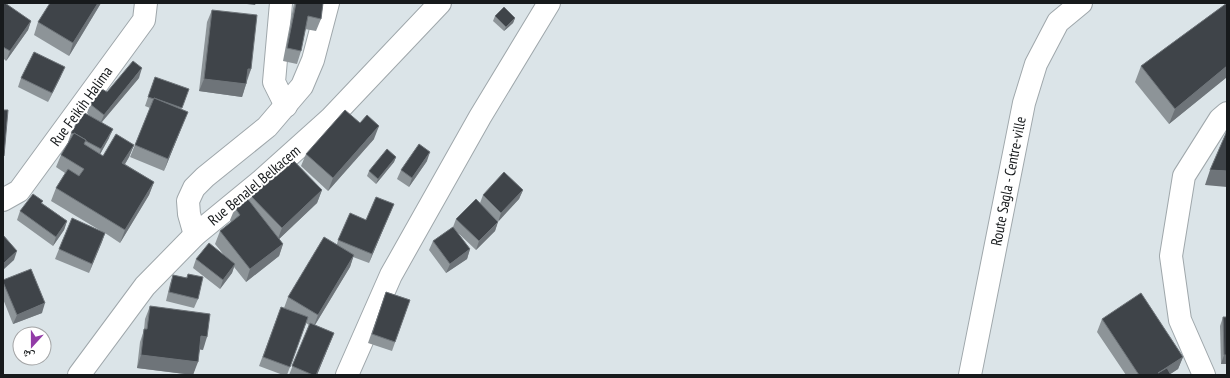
<svg xmlns="http://www.w3.org/2000/svg" width="1230" height="378" viewBox="0 0 1230 378" font-family="'PT Sans Narrow','Noto Naskh Arabic',sans-serif">
<style>
.lines{fill:none;stroke-linecap:round;stroke-linejoin:round}
.street-casing{stroke:#9fa7ab;stroke-width:24}
.secondary-casing{stroke:#9fa7ab;stroke-width:24}
.street{stroke:#fff;stroke-width:22}
.secondary{stroke:#fff;stroke-width:22}
.wall{fill:#8d9498}
.shaded-wall{fill:#6e7479}
.building{fill:#3f4449;stroke:#6e7479}
.labels{text-anchor:middle;dominant-baseline:central;stroke-width:4;stroke-linejoin:round;paint-order:stroke}
.street-label{font-size:15px;fill:#171a1c;stroke:#fff}
</style>
<rect width="100%" height="100%" fill="#dbe4e8"/>
<g class="lines">
<g class="street-casing">
<g id="street">
<polyline points="281,3 274,82 286,106"/>
<polyline points="3,200 19,191 144,20 146,3"/>
<polyline points="195,235 189,214 188,201 194,188 205,177 267,127 302,86 313,60 328,3"/>
<polyline points="347,375 391,275 480,117 549,3"/>
<polyline points="970,375 1024,103 1036,64 1058,22 1081,3"/>
<polyline points="1204,375 1180,320 1171,256 1184,176 1220,119 1227,113"/>
</g>
</g>
<g class="secondary-casing">
<polyline id="secondary" points="79,375 145,286 195,235 262,180 330,119 440,3"/>
</g>
<use href="#street" class="street"/>
<use href="#secondary" class="secondary"/>
</g>
<g class="wall">
<polygon points="3,3 31,21 28,30 6,61 3,58"/>
<polygon points="101,3 69,56 34,35 38,22"/>
<polygon points="294,3 323,3 321,19 316,31 305,29 301,51 297,64 283,61"/>
<polygon points="1227,3 1227,77 1169,124 1135,82 1141,66"/>
<polygon points="212,10 251,69 242,97 199,91 207,22"/>
<polygon points="495,16 515,18 513,23 504,31 493,21"/>
<polygon points="61,76 48,102 18,87 21,78"/>
<polygon points="155,77 182,109 183,124 164,171 130,157 150,108 145,106"/>
<polygon points="139,78 102,122 109,138 100,154 103,156 134,145 129,157 125,164 154,182 149,195 120,243 105,233 89,273 55,259 59,249 101,231 51,201 56,188 65,173 56,167 61,155 69,142 68,142 71,133 90,116 87,113 90,104 107,92"/>
<polygon points="374,139 328,191 301,166 306,154"/>
<polygon points="396,157 394,162 376,184 367,176 369,171"/>
<polygon points="427,161 409,187 397,179 401,170"/>
<polygon points="322,190 317,203 279,239 283,244 279,256 246,282 234,267 232,273 220,289 193,268 196,259 224,255 215,244 220,231 231,222 230,220 235,208 248,200 250,195"/>
<polygon points="523,190 519,199 498,221 495,231 476,250 457,232 470,249 467,259 446,273 429,250 433,241 453,227 456,219 480,203 483,195"/>
<polygon points="43,201 42,203 67,221 64,230 53,246 17,220 20,211"/>
<polygon points="394,204 369,263 353,257 350,267 315,325 334,333 317,375 289,375 309,325 306,323 287,375 283,375 259,366 281,307 284,308 288,297 337,244 338,240 366,220"/>
<polygon points="188,274 198,299 194,308 166,301 170,284 173,275 186,278"/>
<polygon points="3,280 42,313 13,324 3,299"/>
<polygon points="386,292 410,300 392,351 368,343"/>
<polygon points="150,306 203,350 200,349 193,375 137,368 140,342 144,330 145,319"/>
<polygon points="1223,317 1227,364 1221,364 1220,326"/>
<polygon points="1102,319 1183,357 1178,369 1170,374 1171,375 1126,375 1097,332"/>
</g>
<g class="shaded-wall">
<polygon points="98,3 101,3 69,56 73,43"/>
<polygon points="239,3 256,3 255,5"/>
<polygon points="515,18 513,23 504,31 506,27"/>
<polygon points="31,21 28,30 6,61 10,51"/>
<polygon points="1227,66 1227,77 1169,124 1175,109"/>
<polygon points="65,67 61,76 48,102 52,93"/>
<polygon points="142,68 139,78 100,124 104,115"/>
<polygon points="248,69 251,69 246,82"/>
<polygon points="204,79 246,84 242,97 199,91"/>
<polygon points="188,112 183,124 164,171 168,159"/>
<polygon points="379,126 374,139 328,191 333,178"/>
<polygon points="113,129 109,138 98,158 101,149"/>
<polygon points="134,145 129,157 118,176 122,163"/>
<polygon points="430,152 427,161 409,187 412,178"/>
<polygon points="396,157 394,162 376,184 378,179"/>
<polygon points="1210,170 1227,171 1227,187 1205,185"/>
<polygon points="154,182 149,195 120,243 125,230"/>
<polygon points="322,190 317,203 277,241 282,228"/>
<polygon points="523,190 519,199 498,222 501,213"/>
<polygon points="394,204 390,213 369,263 372,254"/>
<polygon points="67,221 64,230 53,246 56,237"/>
<polygon points="498,222 495,231 476,250 479,241"/>
<polygon points="105,233 102,242 89,273 92,264"/>
<polygon points="283,244 279,256 246,282 250,269"/>
<polygon points="470,249 467,259 446,273 450,264"/>
<polygon points="17,251 14,260 3,270 3,264"/>
<polygon points="354,255 350,267 313,328 318,315"/>
<polygon points="235,264 232,273 220,289 223,280"/>
<polygon points="45,303 42,313 13,324 17,315"/>
<polygon points="334,333 317,375 316,375"/>
<polygon points="201,336 207,337 203,350 197,349"/>
<polygon points="141,355 198,362 193,375 137,368"/>
<polygon points="1224,355 1227,355 1227,364 1221,364"/>
<polygon points="1183,357 1178,369 1169,375 1158,373"/>
</g>
<g class="building">
<polygon points="3,3 5,3 31,21 10,51 3,47"/>
<polygon points="50,3 98,3 73,43 38,22"/>
<polygon points="296,3 323,3 321,19 308,16 301,51 287,48"/>
<polygon points="1227,3 1227,66 1175,109 1141,66"/>
<polygon points="504,7 515,18 506,27 495,16"/>
<polygon points="212,10 257,15 251,69 248,69 246,84 204,79"/>
<polygon points="34,52 65,67 52,93 21,78"/>
<polygon points="133,61 142,68 104,115 90,104 102,89 107,92"/>
<polygon points="155,77 189,89 182,108 154,98 154,99 148,97"/>
<polygon points="154,98 188,112 168,159 135,145"/>
<polygon points="3,110 8,110 4,156 3,156"/>
<polygon points="345,110 360,123 367,115 379,126 333,178 306,154"/>
<polygon points="83,112 113,129 101,149 86,141 86,140 74,133 74,134 71,133"/>
<polygon points="1227,131 1227,171 1210,170"/>
<polygon points="74,133 86,140 84,144 103,156 116,134 134,145 122,163 154,182 125,230 56,188 68,169 79,176 84,169 61,155"/>
<polygon points="419,144 430,152 412,178 401,170"/>
<polygon points="387,149 396,157 378,179 369,171"/>
<polygon points="290,157 322,190 282,228 250,195"/>
<polygon points="504,172 523,190 501,213 483,195"/>
<polygon points="33,194 43,201 41,203 67,221 56,237 20,211"/>
<polygon points="376,197 394,204 372,254 338,240 350,213 366,220"/>
<polygon points="247,198 283,244 250,269 220,231 240,215 235,208"/>
<polygon points="476,199 498,222 479,241 456,219"/>
<polygon points="72,218 105,233 92,264 59,249"/>
<polygon points="453,227 470,249 450,264 433,241"/>
<polygon points="3,235 17,251 3,264"/>
<polygon points="324,237 354,255 318,315 288,297"/>
<polygon points="209,243 235,264 223,280 196,259"/>
<polygon points="31,269 45,303 17,315 3,282 3,280"/>
<polygon points="188,274 203,277 198,299 169,292 173,275 187,278"/>
<polygon points="386,292 410,300 395,342 372,334"/>
<polygon points="1141,293 1183,357 1158,373 1167,368 1171,375 1139,375 1102,319"/>
<polygon points="150,306 210,314 207,337 201,336 198,362 141,355 144,329 147,329"/>
<polygon points="281,307 308,317 290,367 263,357"/>
<polygon points="1223,317 1227,317 1227,355 1224,355"/>
<polygon points="310,323 334,333 316,375 313,375 292,366"/>
</g>
<g class="labels">
<g class="street-label">
<text transform="translate(81 106) rotate(-54)">Rue Feikih Halima</text>
<text transform="translate(1008 181) rotate(-79)">Route Sagla - Centre-ville</text>
<text transform="translate(254 185) rotate(-40)">Rue Benalel Belkacem</text>
</g>
</g>
<rect width="1230" height="378" fill="none" stroke="#171a1c" stroke-width="8"/>
<g transform="translate(32 346) rotate(201)"><circle r="19" fill="#ffffff" stroke="#a2a3a4"/>
<path d="M0-3L7 15L0 10L-7 15Z" fill="#923ba7"/>
<text y="-6" font-size="11" font-weight="bold" text-anchor="middle" fill="#171a1c">ش</text>
</g>
</svg>
